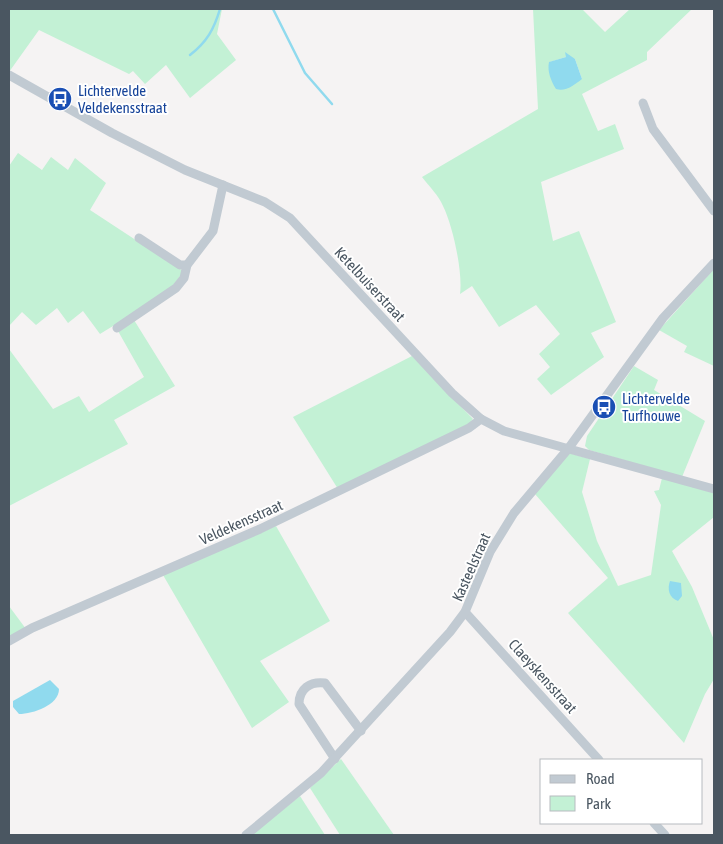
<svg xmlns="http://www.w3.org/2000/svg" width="723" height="844" viewBox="0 0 723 844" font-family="'Asap Condensed',sans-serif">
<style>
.green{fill:#c3f1d5;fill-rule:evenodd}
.water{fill:#90daee}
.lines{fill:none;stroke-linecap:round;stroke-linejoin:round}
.stream{stroke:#90daee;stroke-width:2.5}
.minor{stroke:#c1cad2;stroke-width:9}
.labels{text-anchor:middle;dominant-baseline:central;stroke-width:4;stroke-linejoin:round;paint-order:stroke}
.transit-label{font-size:15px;fill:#164399;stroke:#fff;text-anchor:start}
.street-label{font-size:15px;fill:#4a5661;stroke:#fff}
</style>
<rect width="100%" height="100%" fill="#f5f3f3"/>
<g class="green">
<polygon points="9,9 222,9 217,34 236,60 190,98 166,65 145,84 133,71 129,74 39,30 9,72"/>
<path d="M 533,9 L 582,9 L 605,32 L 630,9 L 692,9 L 647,52 L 647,60 L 582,94 L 598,131 L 615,124 L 624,149 L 541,182 L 553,241 L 579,231 L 616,322 L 591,333 L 604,357 L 551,395 L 537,379 L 550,367 L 539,354 L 560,334 L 536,305 L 499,327 L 472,286 L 460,294 C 463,273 453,226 443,206 C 439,196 429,186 422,177 L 538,109 ZM 566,57 L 575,59 L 582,79 L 550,62 Z"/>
<path d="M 18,153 L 42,170 L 51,157 L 68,170 L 75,158 L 106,183 L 90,210 L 183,271 C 170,298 125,318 100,334 L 83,311 L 68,323 L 57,308 L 36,325 L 22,312 L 9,326 L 9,166 Z"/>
<polygon points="714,269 714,366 684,352 687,346 659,330"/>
<polygon points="134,320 175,386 114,420 128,444 9,506 9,349 53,409 79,396 89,412 144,377 118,331"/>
<polygon points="412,356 473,419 469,424 338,489 293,417"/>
<polygon points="634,366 658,380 654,390 705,421 682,477 589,450 585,446 587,436"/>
<polygon points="569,453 590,459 582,492 597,541 618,586 651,575 661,505 654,491 659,490 662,478 714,493 714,517 672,551 692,587 714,640 714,679 705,694 684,743 568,613 608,578 535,494"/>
<polygon points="276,526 330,621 260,661 289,702 252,728 163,575"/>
<polygon points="9,606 26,629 9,639"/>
<polygon points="341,759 394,835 340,835 310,788"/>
<polygon points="300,796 325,835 251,835"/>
</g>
<g class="water">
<path d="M 565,52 L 575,59 L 582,79 C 574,85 566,92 556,89 C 551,81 547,71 549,62 L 566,57 Z"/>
<path d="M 670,581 L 681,583 L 682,596 L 678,601 C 669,598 667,589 670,581 Z"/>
<path d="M 50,680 L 59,689 C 59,705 33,714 19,714 L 13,707 L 13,701 Z"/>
</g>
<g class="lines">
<g class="stream">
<polyline points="273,9 305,73 332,104"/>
<path d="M 190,55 C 207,42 214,29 220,9"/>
</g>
<g class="minor">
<polyline points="9,75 112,133 185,170 265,202 290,218 452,393 481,419 504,431 714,489"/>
<polyline points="643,103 653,129 714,211"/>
<polyline points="139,238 180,265 187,265"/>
<polyline points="117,328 176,288 184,278 187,265 213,231 223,185"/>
<polyline points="465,612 599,760"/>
<polyline points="9,641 32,628 260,529 469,428 481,419"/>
<path d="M 335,759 L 299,704 C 299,689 310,681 325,683 L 361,731"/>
<polyline points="654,823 665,835"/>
<polyline points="246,835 321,773 450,632 465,612 490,552 514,513 568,449 663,318 714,263"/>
</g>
</g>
<defs>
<g id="bus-disc" transform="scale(1.25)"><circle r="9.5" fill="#1a4fb4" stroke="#fff"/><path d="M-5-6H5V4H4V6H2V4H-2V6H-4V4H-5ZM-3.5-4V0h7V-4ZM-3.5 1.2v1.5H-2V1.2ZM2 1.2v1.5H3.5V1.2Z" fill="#fff"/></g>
</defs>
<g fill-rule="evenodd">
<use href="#bus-disc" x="60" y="99"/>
<use href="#bus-disc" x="604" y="407"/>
</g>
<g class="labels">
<g class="transit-label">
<text x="78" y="90">Lichtervelde<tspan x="78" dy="17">Veldekensstraat</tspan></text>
<text x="622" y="398">Lichtervelde<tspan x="622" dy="17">Turfhouwe</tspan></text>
</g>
<g class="street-label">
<text transform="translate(370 284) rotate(47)">Ketelbuiserstraat</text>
<text transform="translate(241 522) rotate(-24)">Veldekensstraat</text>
<text transform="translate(471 567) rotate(-66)">Kasteelstraat</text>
<text transform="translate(543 676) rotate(48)">Claeyskensstraat</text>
</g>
</g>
<rect width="723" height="844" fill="none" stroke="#4a5661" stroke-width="20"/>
<rect x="540" y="759" width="162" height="65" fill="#ffffff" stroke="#b7bbc0"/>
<rect x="550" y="775" width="25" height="8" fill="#c1cad2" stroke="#b7bbc0"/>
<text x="586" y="784" font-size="15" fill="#4a5661">Road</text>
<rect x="550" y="796" width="25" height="15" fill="#c3f1d5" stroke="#b7bbc0"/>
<text x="586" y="809" font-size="15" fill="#4a5661">Park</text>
</svg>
